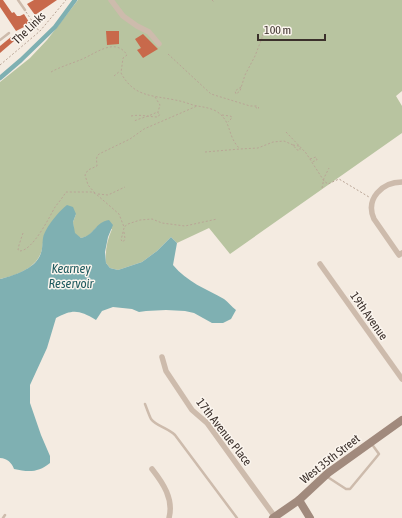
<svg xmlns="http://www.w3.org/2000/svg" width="402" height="518" viewBox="0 0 402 518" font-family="'Asap Condensed',sans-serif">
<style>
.green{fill:#b8c4a0}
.water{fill:#7fb0b2}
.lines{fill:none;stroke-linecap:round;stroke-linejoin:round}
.canal{stroke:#7fb0b2;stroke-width:4.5}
.building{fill:#c8694b}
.path{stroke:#b9a596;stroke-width:1;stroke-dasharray:2 2;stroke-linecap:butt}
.lane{stroke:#cdbbac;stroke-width:2.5}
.street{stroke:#cdbbac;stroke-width:5.5}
.secondary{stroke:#a18a7d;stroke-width:8}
.labels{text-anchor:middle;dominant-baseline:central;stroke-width:3;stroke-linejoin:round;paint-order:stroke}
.street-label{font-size:12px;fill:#3b302b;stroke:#fbf5ee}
.water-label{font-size:13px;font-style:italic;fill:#1f5a5e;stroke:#fbf5ee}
</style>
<rect width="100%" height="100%" fill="#f4ebe1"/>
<path class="green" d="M 78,0 L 402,0 L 402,91 L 396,96 L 402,106 L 402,133 L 230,254 L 209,228 L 177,243 L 171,237 L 157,251 L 142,262 L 118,270 L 110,268 L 106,263 C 105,251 107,240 112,229 L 97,227 L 88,236 L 81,238 L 74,234 L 73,222 L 76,214 L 44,236 C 43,240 43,245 42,249 C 38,268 17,275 0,279 L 0,82 L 30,58 L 47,40 Z"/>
<path class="water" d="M 67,205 L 73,207 L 76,214 L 73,222 L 75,233 L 81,238 C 95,235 95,222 109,220 L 113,225 L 108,237 L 105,252 L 106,263 L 110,268 L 118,270 L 142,262 L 157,251 L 171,237 L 177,243 L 173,265 C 187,282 206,289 224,299 C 228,302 232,307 236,310 L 231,319 L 223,323 L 212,323 L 194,313 L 185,311 L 166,310 L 146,311 L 139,312 L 132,309 L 113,307 L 102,311 L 96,320 C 79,310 73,309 56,318 L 47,348 L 30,385 L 30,403 L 41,435 L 50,456 L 50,463 C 38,473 28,472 14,469 C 12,463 7,458 0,458 L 0,279 C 12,276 31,270 38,259 C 43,252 42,245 43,238 C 45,228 59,211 67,205 Z"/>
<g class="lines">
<polyline class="canal" points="0,78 21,60 55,27 75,0"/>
</g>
<g class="building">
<polygon points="0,0 3,0 12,13 14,12 17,16 20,16 24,14 29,22 26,25 26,26 16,31 0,7"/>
<polygon points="34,0 57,0 35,15 27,4"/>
<polygon points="106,31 119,31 119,44 107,45"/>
<polygon points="143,34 158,49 143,58 137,50 141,48 135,39"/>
<polygon points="11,37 14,41 0,53 0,46"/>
</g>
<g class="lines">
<g class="path">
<polyline points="212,0 214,2"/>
<polyline points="26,12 39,31"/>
<polyline points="168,54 211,94 250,106 257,106 259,108 258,109 254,106"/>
<polyline points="0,65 40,31 66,0"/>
<path d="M 51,72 C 60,67 70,64 80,60 C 94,55 115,36 127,55 L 123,58 L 121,73 C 134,97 151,95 175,100 C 181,101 187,103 193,105 C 201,107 208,107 216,111 C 233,122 226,135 240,149"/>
<polyline points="114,76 120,71"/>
<polyline points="241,87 235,91 236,94 240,91 245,75 255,56 262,38 262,35 263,35 262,38"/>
<polyline points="155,97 160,105 158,112"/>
<polyline points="222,115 230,116 232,117 231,119 228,122"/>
<path d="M 131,116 C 141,114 149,117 158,117 L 160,114 L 157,112 C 150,116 141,118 134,121"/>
<polyline points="286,132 306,153 324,181 328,184 339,179 369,197"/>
<polyline points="293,145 299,146"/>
<polyline points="205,152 240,149 258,148 273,142 284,141 293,145 297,150 300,150 300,148"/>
<polyline points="310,159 316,157 317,160 312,162"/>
<polyline points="322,188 324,178 329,168"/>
<path d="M 95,193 L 88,185 L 85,175 L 88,170 L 97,166 C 97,161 95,158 99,154 L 130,139 L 144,129 L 197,106"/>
<polyline points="98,194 108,195 125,187"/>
<polyline points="124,232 125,239 123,242 121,240 124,228"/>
<path d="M 23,233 L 19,245 L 18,250 L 20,251 C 33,250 49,218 55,207 C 59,202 63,197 66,192 L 92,192 L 96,194 L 119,214 L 124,227 L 128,224 L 140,220 L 152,219 L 162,223 L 185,226 L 217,219"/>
</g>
<g class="lane">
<polyline points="18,0 25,10"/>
<polyline points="0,40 9,33"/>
<path d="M 145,404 C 147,409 149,415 151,419 C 156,426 168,428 175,435 L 237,518"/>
<polyline points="326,476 346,489 350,489 379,454 371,443"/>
<polyline points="3,518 5,515"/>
</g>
<g class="street">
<polyline points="111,0 123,16 137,26 149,32 159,44"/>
<path d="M 402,182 C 382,182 365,199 374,219 L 399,255 L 402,253"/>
<polyline points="320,264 402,379"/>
<polyline points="162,357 166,371 192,410 207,423 275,517"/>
<path d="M 152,469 C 163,483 174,499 169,518"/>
</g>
<g class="secondary">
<polyline points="299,500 310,518"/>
<polyline points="273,518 299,500 328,473 402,420"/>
</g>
</g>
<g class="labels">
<g class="street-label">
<text transform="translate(29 28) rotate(-44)">The Links</text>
<text transform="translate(369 316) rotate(55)">19th Avenue</text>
<text transform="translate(224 432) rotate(52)">17th Avenue Place</text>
<text transform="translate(330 459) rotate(-38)">West 35th Street</text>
</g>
<g class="water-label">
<text x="71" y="268">Kearney<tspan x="71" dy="15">Reservoir</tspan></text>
</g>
</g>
<path d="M258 34v6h67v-6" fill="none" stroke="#3b302b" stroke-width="2"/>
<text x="264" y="34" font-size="12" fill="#3b302b" stroke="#fbf5ee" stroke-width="3" paint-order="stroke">100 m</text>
</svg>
